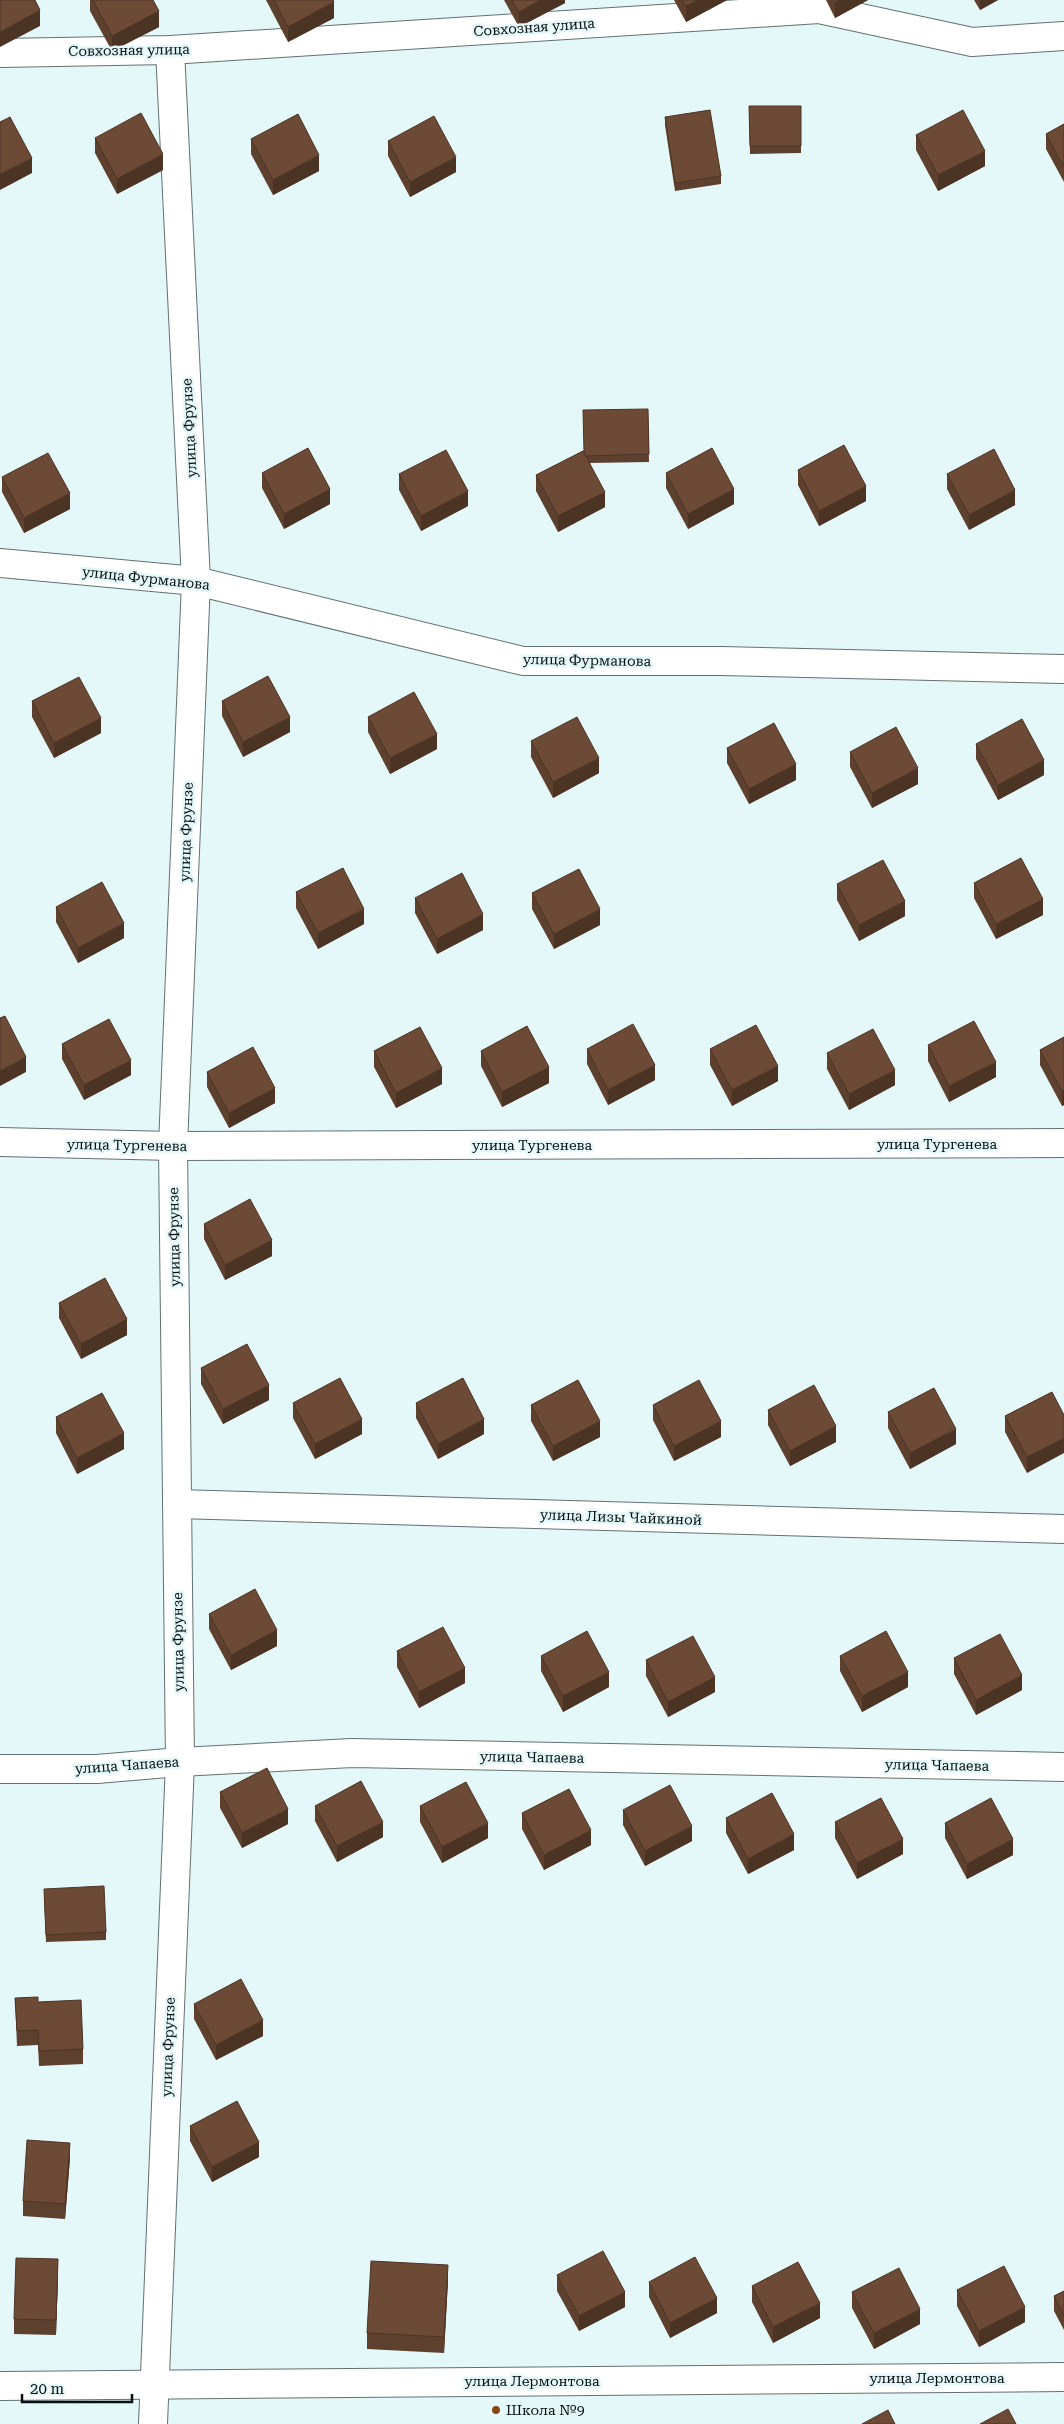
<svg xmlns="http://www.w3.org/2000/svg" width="1064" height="2424" viewBox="0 0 1064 2424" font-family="'Roboto Serif',serif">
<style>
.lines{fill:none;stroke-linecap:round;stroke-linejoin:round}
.minor-casing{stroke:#617172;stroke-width:30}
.minor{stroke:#fff;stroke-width:28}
.wall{fill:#5e402e}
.shaded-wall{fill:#4c3425}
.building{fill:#6d4a35;stroke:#4c3425}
.poi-dot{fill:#884515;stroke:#e5f8f9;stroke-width:2}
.labels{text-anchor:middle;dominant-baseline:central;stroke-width:5;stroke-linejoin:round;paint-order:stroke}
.street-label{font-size:14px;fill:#090f10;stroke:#e5f8f9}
.poi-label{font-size:14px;fill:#090f10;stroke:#e5f8f9;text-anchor:start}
</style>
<rect width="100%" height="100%" fill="#e5f8f9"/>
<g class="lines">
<g class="minor-casing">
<g id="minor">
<polyline points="0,53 170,50 819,9 972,42 1064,36"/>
<polyline points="0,563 196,581 523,661 721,661 1064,669"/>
<polyline points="0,1142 173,1146 1064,1143"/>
<polyline points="177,1504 1064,1529"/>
<polyline points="0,1769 97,1769 180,1762 352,1753 1064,1767"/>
<polyline points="0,2386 1064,2377"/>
<polyline points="153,2424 180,1762 173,1146 196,581 170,50"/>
</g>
</g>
<use href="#minor" class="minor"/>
</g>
<g class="wall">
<polygon points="90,0 153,0 159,27 112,51 90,11"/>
<polygon points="266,0 333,0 334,18 288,42"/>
<polygon points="504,0 565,0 565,3 519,27"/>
<polygon points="674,0 727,0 686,22"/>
<polygon points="826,0 868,0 835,18"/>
<polygon points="974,0 998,0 980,10"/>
<polygon points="749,106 801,106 801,153 750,154"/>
<polygon points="665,117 721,176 721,184 675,191 665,125"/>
<polygon points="1064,124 1064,182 1046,149 1046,134"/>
<polygon points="916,135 985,166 938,191 916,150"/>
<polygon points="95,138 163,170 117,194 95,153"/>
<polygon points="251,139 319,171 273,195 251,154"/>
<polygon points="388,141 456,172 410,197 388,156"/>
<polygon points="648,409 649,462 590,463 605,507 558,532 536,491 536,475 583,451"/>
<polygon points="798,470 866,501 819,526 798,485"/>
<polygon points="262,473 330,504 284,529 262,488"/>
<polygon points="666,473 734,504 688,529 666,488"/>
<polygon points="399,474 468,506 421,531 399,490"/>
<polygon points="947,474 1015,505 969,530 947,489"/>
<polygon points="2,477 70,509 24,533 2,492"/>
<polygon points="32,701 101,733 54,758 32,717"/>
<polygon points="222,701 290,732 243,757 222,716"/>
<polygon points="368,717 437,749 390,774 368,732"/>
<polygon points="531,741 599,773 553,798 531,757"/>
<polygon points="976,744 1044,775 998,800 976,759"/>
<polygon points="727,748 796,780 749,804 727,763"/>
<polygon points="850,752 918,784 872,808 850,767"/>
<polygon points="974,883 1043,915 996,939 974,898"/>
<polygon points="837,884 905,916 859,941 837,900"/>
<polygon points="296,892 364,924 318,949 296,908"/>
<polygon points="532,893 600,925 554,949 532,909"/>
<polygon points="415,898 483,930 437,954 415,913"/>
<polygon points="56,907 124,938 78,963 56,922"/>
<polygon points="1064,1037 1064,1105 1062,1106 1040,1065 1040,1050"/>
<polygon points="62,1044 131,1075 84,1100 62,1059"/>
<polygon points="928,1045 996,1077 949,1102 928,1061"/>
<polygon points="587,1049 655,1080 608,1105 587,1064"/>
<polygon points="710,1049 778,1081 732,1106 710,1065"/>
<polygon points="374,1051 442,1084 396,1108 374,1067"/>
<polygon points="481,1051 549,1083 502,1107 481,1066"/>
<polygon points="827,1053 895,1085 849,1110 827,1069"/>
<polygon points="207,1072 275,1103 229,1128 207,1087"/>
<polygon points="204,1224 272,1256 225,1280 204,1239"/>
<polygon points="59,1303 127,1335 81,1359 59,1318"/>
<polygon points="201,1368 269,1400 223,1424 201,1384"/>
<polygon points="1052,1392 1027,1473 1005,1432 1005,1416"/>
<polygon points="293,1403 362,1434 315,1459 293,1418"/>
<polygon points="416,1403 484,1434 438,1459 416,1418"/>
<polygon points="531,1405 600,1437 553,1461 531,1421"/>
<polygon points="653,1405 721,1437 674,1461 653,1420"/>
<polygon points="768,1410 836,1442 790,1466 768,1425"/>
<polygon points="888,1412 956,1444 910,1469 888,1428"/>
<polygon points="56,1417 124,1449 77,1474 56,1433"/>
<polygon points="209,1614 277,1646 231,1670 209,1629"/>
<polygon points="397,1651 465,1683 419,1708 397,1667"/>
<polygon points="541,1656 609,1687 563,1712 541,1671"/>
<polygon points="840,1656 908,1687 862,1712 840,1671"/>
<polygon points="954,1658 1022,1690 976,1715 954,1674"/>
<polygon points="646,1660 715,1692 668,1717 646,1676"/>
<polygon points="220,1792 288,1824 242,1848 220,1808"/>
<polygon points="315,1806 383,1837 337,1862 315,1821"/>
<polygon points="420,1806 488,1838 442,1863 420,1822"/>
<polygon points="623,1810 692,1841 645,1866 623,1825"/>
<polygon points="522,1813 591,1845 544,1870 522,1829"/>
<polygon points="726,1818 794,1850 748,1874 726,1833"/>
<polygon points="835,1822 903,1854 857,1879 835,1838"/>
<polygon points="945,1823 1013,1855 967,1879 945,1838"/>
<polygon points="44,1897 106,1932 106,1940 46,1942"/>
<polygon points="15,1998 38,2002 83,2049 83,2064 39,2066 38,2045 17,2046"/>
<polygon points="194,2004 263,2036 216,2060 194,2019"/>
<polygon points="190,2126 259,2157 212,2182 190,2141"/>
<polygon points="70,2158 65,2219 23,2216 23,2201"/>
<polygon points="58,2275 56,2335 14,2334 14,2319"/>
<polygon points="557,2275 625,2307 579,2331 557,2291"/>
<polygon points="448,2280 444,2353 367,2349 367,2333"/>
<polygon points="649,2282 717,2313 670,2338 649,2297"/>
<polygon points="752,2286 820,2318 773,2343 752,2302"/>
<polygon points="957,2290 1025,2322 979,2347 957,2306"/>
<polygon points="1064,2291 1064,2330 1054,2311 1054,2296"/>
<polygon points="852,2292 920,2324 874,2349 852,2308"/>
</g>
<g class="shaded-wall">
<polygon points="541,0 565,0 565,3 519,27 519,12"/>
<polygon points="698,0 727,0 686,22 686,6"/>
<polygon points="840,0 868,0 835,18 835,2"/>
<polygon points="980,0 998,0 980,10"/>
<polygon points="334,2 334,18 288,42 288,27"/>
<polygon points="40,10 40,26 0,47 0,32"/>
<polygon points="159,11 159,27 112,51 112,36"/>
<polygon points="985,151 985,166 938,191 938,175"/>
<polygon points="163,154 163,170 117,194 117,179"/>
<polygon points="319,155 319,171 273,195 273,180"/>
<polygon points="456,157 456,172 410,197 410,182"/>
<polygon points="32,158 32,173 0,190 0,174"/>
<polygon points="866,486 866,501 819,526 819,511"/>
<polygon points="330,489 330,504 284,529 284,514"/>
<polygon points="734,489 734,504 688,529 688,514"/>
<polygon points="1015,490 1015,505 969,530 969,515"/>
<polygon points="468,491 468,506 421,531 421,516"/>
<polygon points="605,492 605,507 558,532 558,516"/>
<polygon points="70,493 70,509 24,533 24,518"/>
<polygon points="290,717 290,732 243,757 243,742"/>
<polygon points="101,718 101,733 54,758 54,743"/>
<polygon points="437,734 437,749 390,774 390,758"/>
<polygon points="599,758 599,773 553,798 553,782"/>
<polygon points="1044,760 1044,775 998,800 998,785"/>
<polygon points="796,764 796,780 749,804 749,789"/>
<polygon points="918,768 918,784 872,808 872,793"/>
<polygon points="1043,899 1043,915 996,939 996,924"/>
<polygon points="905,901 905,916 859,941 859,925"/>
<polygon points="364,909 364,924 318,949 318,933"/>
<polygon points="600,909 600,925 554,949 554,934"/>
<polygon points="483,914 483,930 437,954 437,939"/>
<polygon points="124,923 124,938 78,963 78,948"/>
<polygon points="26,1057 26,1072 0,1086 0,1071"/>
<polygon points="131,1060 131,1075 84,1100 84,1085"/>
<polygon points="996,1062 996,1077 949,1102 949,1086"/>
<polygon points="655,1065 655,1080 608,1105 608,1090"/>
<polygon points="778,1066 778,1081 732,1106 732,1090"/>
<polygon points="549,1067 549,1083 502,1107 502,1092"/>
<polygon points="442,1068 442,1084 396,1108 396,1093"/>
<polygon points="895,1070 895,1085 849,1110 849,1094"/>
<polygon points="275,1088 275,1103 229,1128 229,1113"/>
<polygon points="1064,1090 1064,1105 1062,1106 1062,1091"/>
<polygon points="272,1240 272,1256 225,1280 225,1265"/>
<polygon points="127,1319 127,1335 81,1359 81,1344"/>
<polygon points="269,1385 269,1400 223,1424 223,1409"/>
<polygon points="362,1419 362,1434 315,1459 315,1444"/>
<polygon points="484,1419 484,1434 438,1459 438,1444"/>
<polygon points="600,1421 600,1437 553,1461 553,1446"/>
<polygon points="721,1421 721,1437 674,1461 674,1446"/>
<polygon points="836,1426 836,1442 790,1466 790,1451"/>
<polygon points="956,1429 956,1444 910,1469 910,1453"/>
<polygon points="124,1433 124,1449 77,1474 77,1458"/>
<polygon points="1064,1438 1064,1453 1027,1473 1027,1457"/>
<polygon points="277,1630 277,1646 231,1670 231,1655"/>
<polygon points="465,1668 465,1683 419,1708 419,1692"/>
<polygon points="609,1672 609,1687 563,1712 563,1696"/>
<polygon points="908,1672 908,1687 862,1712 862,1696"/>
<polygon points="1022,1675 1022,1690 976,1715 976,1700"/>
<polygon points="715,1677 715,1692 668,1717 668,1702"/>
<polygon points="288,1809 288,1824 242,1848 242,1833"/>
<polygon points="383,1822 383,1837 337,1862 337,1846"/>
<polygon points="488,1823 488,1838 442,1863 442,1847"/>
<polygon points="692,1826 692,1841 645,1866 645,1851"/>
<polygon points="591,1830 591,1845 544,1870 544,1855"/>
<polygon points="794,1834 794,1850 748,1874 748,1859"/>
<polygon points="903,1839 903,1854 857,1879 857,1863"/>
<polygon points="1013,1839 1013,1855 967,1879 967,1864"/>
<polygon points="263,2020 263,2036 216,2060 216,2045"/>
<polygon points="259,2142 259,2157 212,2182 212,2167"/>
<polygon points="70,2143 70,2158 65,2219 65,2204"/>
<polygon points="58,2259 58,2275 56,2335 56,2320"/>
<polygon points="448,2265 448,2280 444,2353 444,2337"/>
<polygon points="625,2292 625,2307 579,2331 579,2316"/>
<polygon points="717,2298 717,2313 670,2338 670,2323"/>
<polygon points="820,2303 820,2318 773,2343 773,2327"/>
<polygon points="1025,2307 1025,2322 979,2347 979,2331"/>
<polygon points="920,2309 920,2324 874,2349 874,2333"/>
</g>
<g class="building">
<polygon points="0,0 35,0 40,10 0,32"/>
<polygon points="93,0 153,0 159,11 112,36"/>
<polygon points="274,0 333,0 334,2 288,27"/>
<polygon points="512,0 541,0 519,12"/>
<polygon points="682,0 698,0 686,6"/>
<polygon points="749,106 801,106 801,146 750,146"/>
<polygon points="710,110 721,176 675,183 665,117"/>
<polygon points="963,110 985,151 938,175 916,135"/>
<polygon points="141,113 163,154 117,179 95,138"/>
<polygon points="298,114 319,155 273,180 251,139"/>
<polygon points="434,116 456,157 410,182 388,141"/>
<polygon points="10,117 32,158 0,174 0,122"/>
<polygon points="1064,124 1064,167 1046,134"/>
<polygon points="648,409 649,454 586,456 584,452 583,410"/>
<polygon points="844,445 866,486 819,511 798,470"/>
<polygon points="308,448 330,489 284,514 262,473"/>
<polygon points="712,448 734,489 688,514 666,473"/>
<polygon points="994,449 1015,490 969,515 947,474"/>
<polygon points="446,450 468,491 421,516 399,474"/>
<polygon points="583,451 605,492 558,516 536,475"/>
<polygon points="48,453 70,493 24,518 2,477"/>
<polygon points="268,676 290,717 243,742 222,701"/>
<polygon points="79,677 101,718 54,743 32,701"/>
<polygon points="414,692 437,734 390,758 368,717"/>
<polygon points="577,717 599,758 553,782 531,741"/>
<polygon points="1022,719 1044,760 998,785 976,744"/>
<polygon points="774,723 796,764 749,789 727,748"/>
<polygon points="896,727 918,768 872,793 850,752"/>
<polygon points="1021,858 1043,899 996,924 974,883"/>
<polygon points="883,860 905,901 859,925 837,884"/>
<polygon points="343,868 364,909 318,933 296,892"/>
<polygon points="579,869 600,909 554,934 532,893"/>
<polygon points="462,873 483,914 437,939 415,898"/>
<polygon points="102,882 124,923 78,948 56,907"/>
<polygon points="5,1016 26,1057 0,1071 0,1018"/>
<polygon points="109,1019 131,1060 84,1085 62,1044"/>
<polygon points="974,1021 996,1062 949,1086 928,1045"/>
<polygon points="633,1024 655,1065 608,1090 587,1049"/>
<polygon points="756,1025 778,1066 732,1090 710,1049"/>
<polygon points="527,1026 549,1067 502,1092 481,1051"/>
<polygon points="420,1027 442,1068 396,1093 374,1051"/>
<polygon points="873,1029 895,1070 849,1094 827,1053"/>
<polygon points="1064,1037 1064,1090 1062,1091 1040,1050"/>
<polygon points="253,1047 275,1088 229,1113 207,1072"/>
<polygon points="250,1199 272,1240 225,1265 204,1224"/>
<polygon points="105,1278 127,1319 81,1344 59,1303"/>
<polygon points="247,1344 269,1385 223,1409 201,1368"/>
<polygon points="340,1378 362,1419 315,1444 293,1403"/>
<polygon points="463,1378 484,1419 438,1444 416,1403"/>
<polygon points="578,1380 600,1421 553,1446 531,1405"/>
<polygon points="699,1380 721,1421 674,1446 653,1405"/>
<polygon points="814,1385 836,1426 790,1451 768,1410"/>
<polygon points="934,1388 956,1429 910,1453 888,1412"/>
<polygon points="1052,1392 1064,1415 1064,1438 1027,1457 1005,1416"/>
<polygon points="102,1393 124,1433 77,1458 56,1417"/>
<polygon points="255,1589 277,1630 231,1655 209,1614"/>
<polygon points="443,1627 465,1668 419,1692 397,1651"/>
<polygon points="587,1631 609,1672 563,1696 541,1656"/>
<polygon points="886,1631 908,1672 862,1696 840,1656"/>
<polygon points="1000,1634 1022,1675 976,1700 954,1658"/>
<polygon points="693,1636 715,1677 668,1702 646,1660"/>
<polygon points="267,1768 288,1809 242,1833 220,1792"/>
<polygon points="361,1781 383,1822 337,1846 315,1806"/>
<polygon points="466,1782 488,1823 442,1847 420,1806"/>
<polygon points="670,1785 692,1826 645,1851 623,1810"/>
<polygon points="569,1789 591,1830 544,1855 522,1813"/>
<polygon points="772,1793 794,1834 748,1859 726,1818"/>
<polygon points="881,1798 903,1839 857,1863 835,1822"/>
<polygon points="991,1798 1013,1839 967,1864 945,1823"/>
<polygon points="104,1886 106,1932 46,1935 44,1889"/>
<polygon points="241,1979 263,2020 216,2045 194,2004"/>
<polygon points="38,1997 38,2002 81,2000 83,2049 39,2051 38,2030 17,2031 15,1998"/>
<polygon points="237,2101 259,2142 212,2167 190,2126"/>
<polygon points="27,2140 70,2143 65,2204 23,2201"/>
<polygon points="603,2251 625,2292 579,2316 557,2275"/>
<polygon points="695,2257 717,2298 670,2323 649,2282"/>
<polygon points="16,2258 58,2259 56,2320 14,2319"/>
<polygon points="371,2261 448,2265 444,2337 367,2333"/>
<polygon points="798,2262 820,2303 773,2327 752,2286"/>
<polygon points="1004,2266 1025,2307 979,2331 957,2290"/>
<polygon points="899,2268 920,2309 874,2333 852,2292"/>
<polygon points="1064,2291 1064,2315 1054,2296"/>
<polygon points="1008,2409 1016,2424 980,2424"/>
<polygon points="888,2410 895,2424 862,2424"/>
</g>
<circle class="poi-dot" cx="496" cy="2410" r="5"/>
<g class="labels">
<g class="street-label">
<text transform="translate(534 27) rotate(-4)">Совхозная улица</text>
<text transform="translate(129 50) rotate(-1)">Совхозная улица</text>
<text transform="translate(189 428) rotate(-93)">улица Фрунзе</text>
<text transform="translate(146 578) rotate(6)">улица Фурманова</text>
<text transform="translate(587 660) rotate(1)">улица Фурманова</text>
<text transform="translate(186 832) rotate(-88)">улица Фрунзе</text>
<text x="937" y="1144">улица Тургенева</text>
<text transform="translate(127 1145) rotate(1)">улица Тургенева</text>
<text x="532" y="1145">улица Тургенева</text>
<text transform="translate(174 1237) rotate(-91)">улица Фрунзе</text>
<text transform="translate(621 1517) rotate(2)">улица Лизы Чайкиной</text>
<text transform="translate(178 1642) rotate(-91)">улица Фрунзе</text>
<text transform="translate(532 1757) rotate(1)">улица Чапаева</text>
<text transform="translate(127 1765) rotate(-4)">улица Чапаева</text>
<text transform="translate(937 1765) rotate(1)">улица Чапаева</text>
<text transform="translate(168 2047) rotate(-88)">улица Фрунзе</text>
<text x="937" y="2378">улица Лермонтова</text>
<text x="532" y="2381">улица Лермонтова</text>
</g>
<g class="poi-label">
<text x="506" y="2410">Школа №9</text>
</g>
</g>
<path d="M22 2394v8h110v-8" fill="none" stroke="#090f10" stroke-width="2.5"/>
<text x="30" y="2394" font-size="15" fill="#090f10" stroke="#e5f8f9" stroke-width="4" paint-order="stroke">20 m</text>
</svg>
